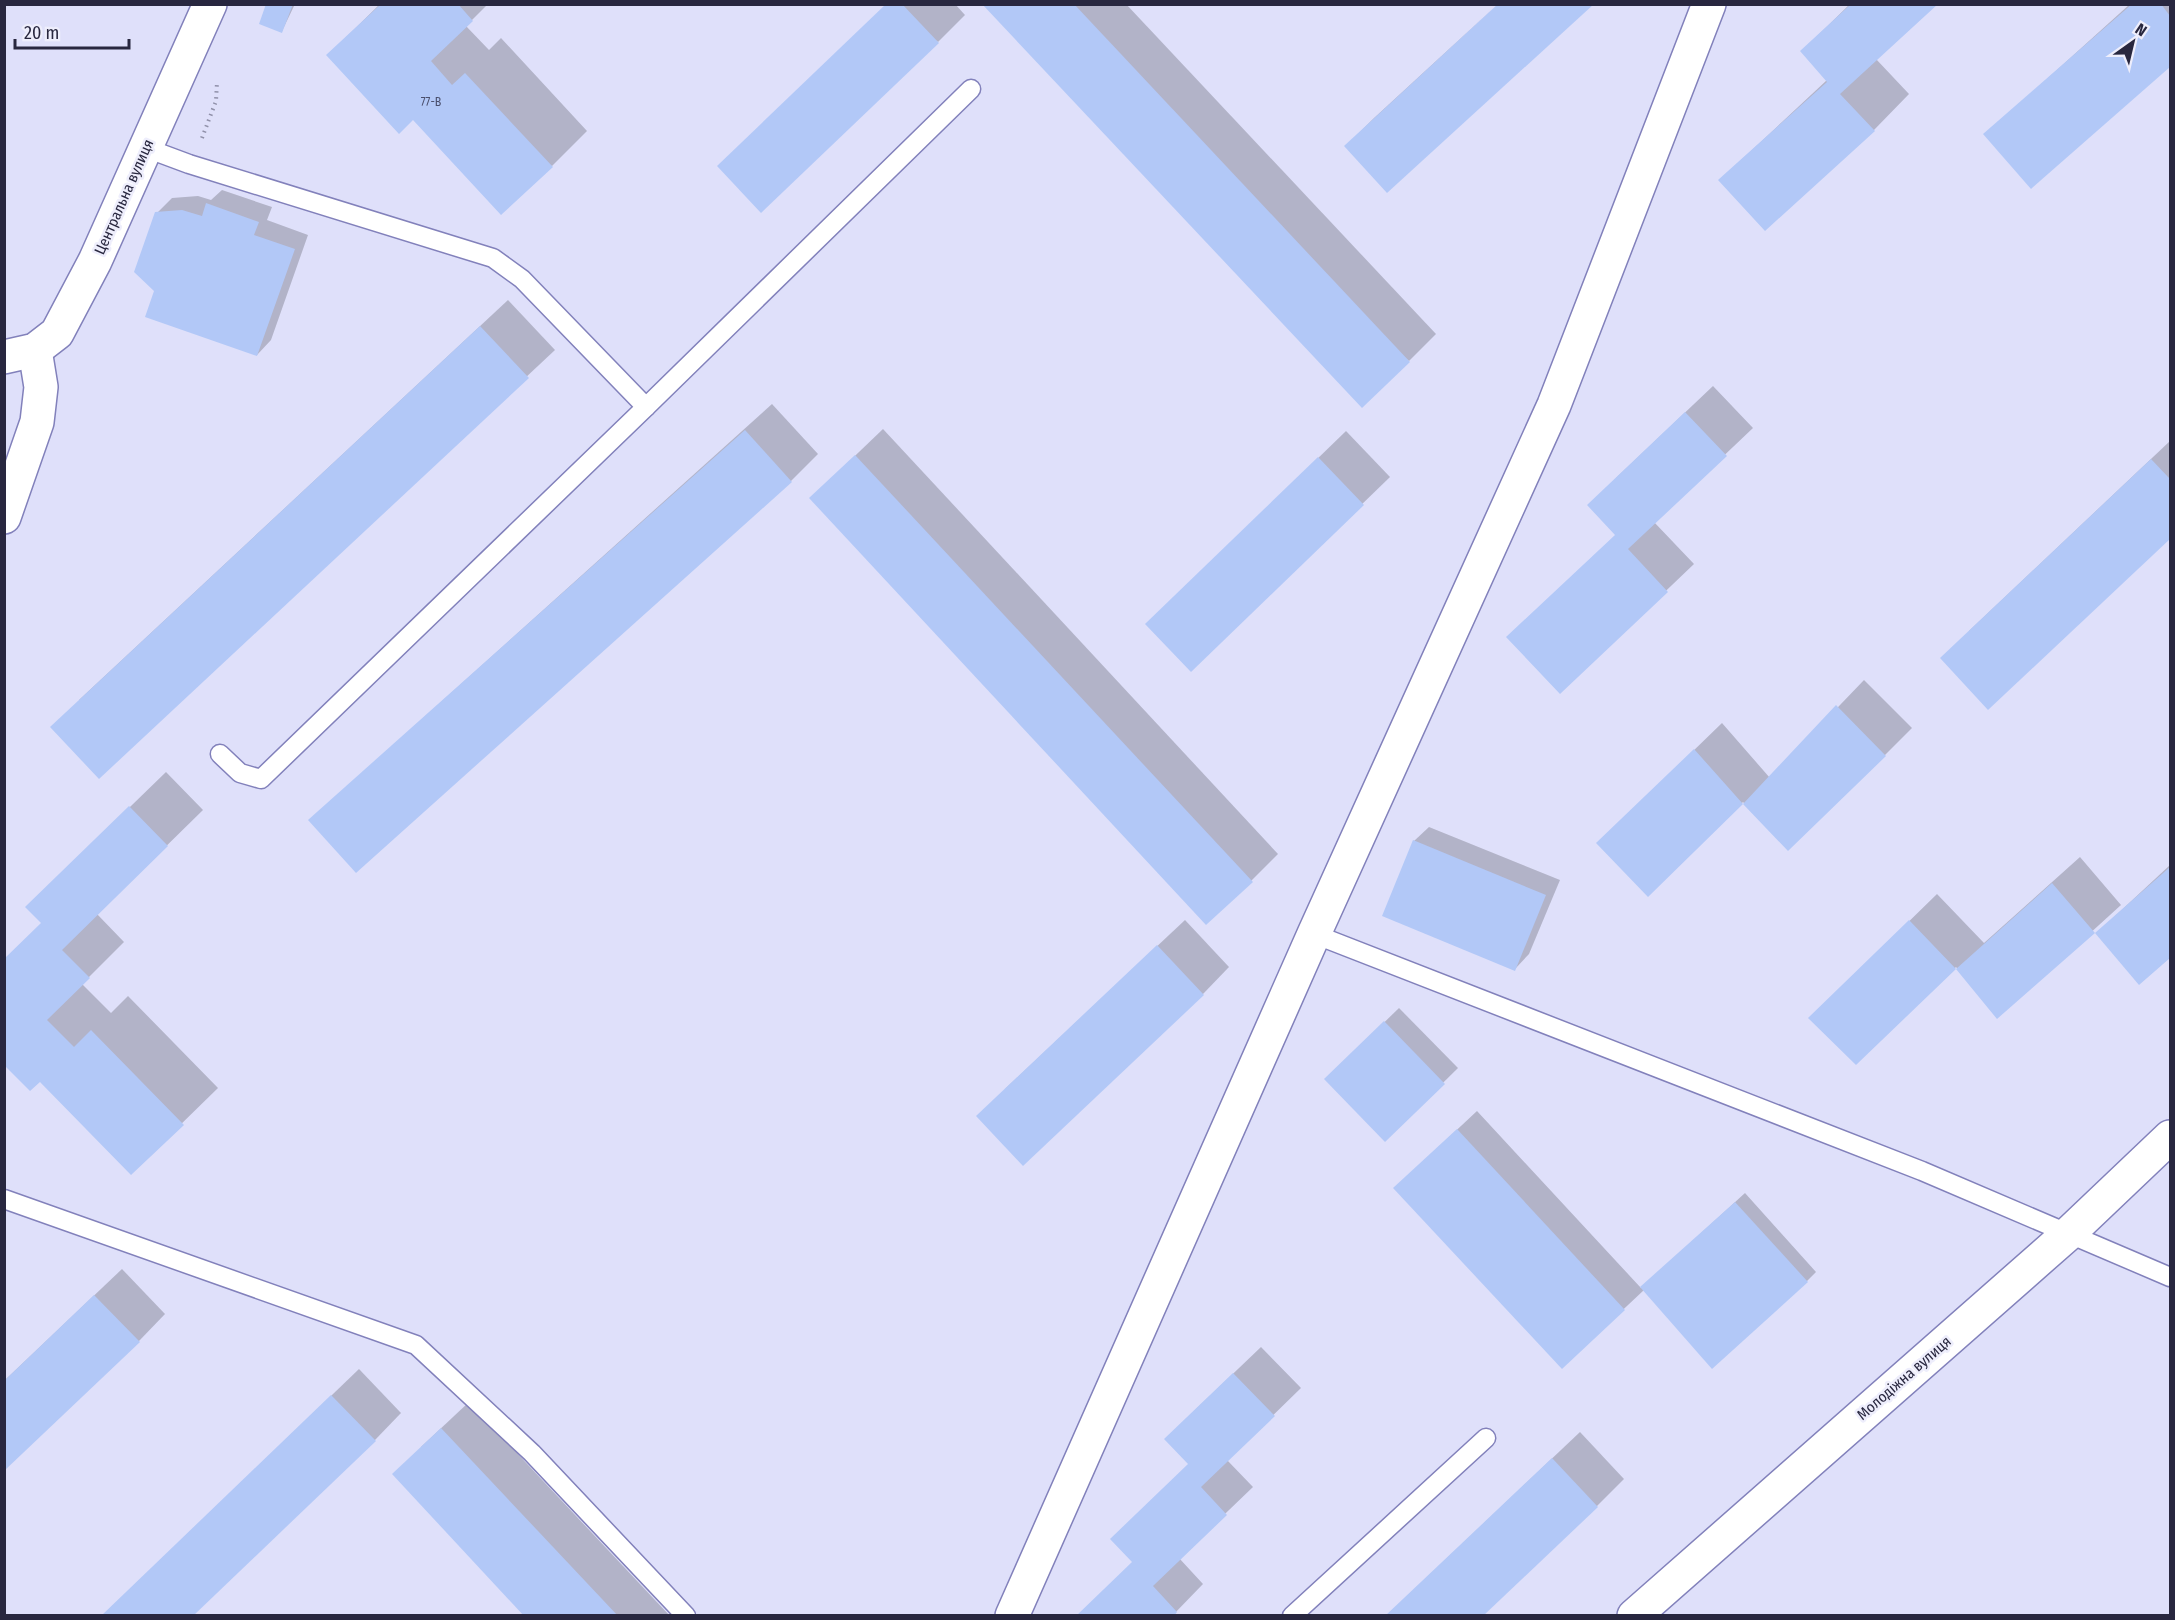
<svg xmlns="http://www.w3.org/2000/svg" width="2175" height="1620" viewBox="0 0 2175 1620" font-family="'Fira Sans Condensed',sans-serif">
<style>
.shadow{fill:#0003}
.building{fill:#b2c8f7}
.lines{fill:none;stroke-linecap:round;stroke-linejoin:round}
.service-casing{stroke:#8281bb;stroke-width:21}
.minor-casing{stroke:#8281bb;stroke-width:36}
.secondary-casing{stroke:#8281bb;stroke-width:36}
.path{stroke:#9090a9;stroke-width:4;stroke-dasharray:1.5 4.5;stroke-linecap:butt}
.service{stroke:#fff;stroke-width:18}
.minor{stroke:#fff;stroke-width:33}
.secondary{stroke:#fff;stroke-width:33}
.labels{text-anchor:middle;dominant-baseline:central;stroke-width:5;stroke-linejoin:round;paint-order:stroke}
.number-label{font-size:12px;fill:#4a4f6d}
.street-label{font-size:15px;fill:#28273f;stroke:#eeeefc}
</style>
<rect width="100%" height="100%" fill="#dfe0fa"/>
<g class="shadow">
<polygon points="268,4 295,4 282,31"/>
<polygon points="380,4 488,4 466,26 489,50 501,38 587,131 552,166 413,118 328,55"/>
<polygon points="886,4 955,4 965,15 938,42"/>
<polygon points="984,4 1126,4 1436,334 1409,361"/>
<polygon points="1498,4 1346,146 1373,119"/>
<polygon points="1850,4 1936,4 1876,59 1909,94 1874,130 1720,180 1827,80 1802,51"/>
<polygon points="2130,4 2170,4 2170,65 2031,187 1985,135"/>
<polygon points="222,190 272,207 267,220 308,235 271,340 257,355 156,290 157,213 172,198 198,196 211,200"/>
<polygon points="508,300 555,350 99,777 79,700"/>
<polygon points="1713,386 1753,428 1654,522 1694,564 1560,692 1617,534 1616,478"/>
<polygon points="772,404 818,454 791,481 310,820"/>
<polygon points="883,429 1278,854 1251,881 811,498"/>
<polygon points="1346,431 1390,477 1191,670 1174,598"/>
<polygon points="2170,441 2170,537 1988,708 1969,631"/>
<polygon points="1864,680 1912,728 1885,755 1788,849 1743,802 1648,895 1625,817 1722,723 1770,778"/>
<polygon points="166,772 203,810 97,914 124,942 82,984 111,1013 128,996 218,1088 131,1173 40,1080 43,923 63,872"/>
<polygon points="1429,827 1560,880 1529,954 1515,969 1414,841"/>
<polygon points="2080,857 2121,905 1998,1017 1956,967 1856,1063 1810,1018 1937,894 1984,943"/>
<polygon points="2170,865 2170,957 2140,983 2097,933"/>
<polygon points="1185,920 1229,967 1203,994 1005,1089"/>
<polygon points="1399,1008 1458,1068 1385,1140 1326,1079"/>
<polygon points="1477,1111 1641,1288 1745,1193 1816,1272 1807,1281 1644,1290 1562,1367 1415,1169"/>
<polygon points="122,1269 165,1314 139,1341 4,1381"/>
<polygon points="1261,1347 1301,1388 1227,1460 1253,1487 1179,1558 1203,1584 1172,1616 1133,1562 1189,1464 1193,1412"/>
<polygon points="359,1369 401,1413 375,1440 102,1616"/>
<polygon points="469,1402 670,1616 527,1616 421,1447"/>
<polygon points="1580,1432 1624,1479 1597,1506 1480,1616 1386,1616"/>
</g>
<g class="building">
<polygon points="266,4 293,4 282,33 259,24"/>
<polygon points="381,4 458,4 473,21 431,61 452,85 465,73 553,167 501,215 413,120 399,134 326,55"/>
<polygon points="886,4 902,4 939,43 761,213 717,166"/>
<polygon points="982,4 1074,4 1410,362 1362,408"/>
<polygon points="1498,4 1594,4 1387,193 1344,146"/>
<polygon points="1851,4 1938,4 1840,94 1875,131 1765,231 1718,180 1827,82 1800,51"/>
<polygon points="2132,4 2161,4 2170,16 2170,67 2031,189 1983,134"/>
<polygon points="206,203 259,222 254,235 295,249 257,356 145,317 154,291 134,272 155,212 182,210 202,216"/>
<polygon points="480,326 529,378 99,779 50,727"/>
<polygon points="1685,412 1727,456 1628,549 1668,592 1560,694 1506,637 1615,535 1587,505"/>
<polygon points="745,430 792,482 356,873 308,820"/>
<polygon points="855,455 1253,882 1206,925 809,498"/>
<polygon points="1318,457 1364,505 1191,672 1145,624"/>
<polygon points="2151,459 2170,479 2170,539 1988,710 1940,658"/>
<polygon points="1836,705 1886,756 1788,851 1743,804 1648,897 1596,843 1694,749 1743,804"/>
<polygon points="129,806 168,846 62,950 90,978 47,1020 74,1047 91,1030 184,1125 131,1175 40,1082 30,1091 4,1065 4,959 41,923 25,907"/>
<polygon points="1413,840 1546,895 1515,971 1382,916"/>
<polygon points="2170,867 2170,958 2139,985 2095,933"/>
<polygon points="2052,883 2095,933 1997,1019 1956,969 1856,1065 1808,1018 1909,920 1956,969"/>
<polygon points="1157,945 1204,995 1023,1166 976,1116"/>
<polygon points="1384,1021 1445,1084 1385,1142 1324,1079"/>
<polygon points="1457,1129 1625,1310 1562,1369 1393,1188"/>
<polygon points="1735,1202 1808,1282 1712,1369 1640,1287"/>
<polygon points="94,1295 140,1342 4,1471 4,1381"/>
<polygon points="1233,1373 1275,1416 1201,1487 1227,1515 1153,1586 1177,1612 1174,1616 1076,1616 1132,1562 1110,1539 1188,1464 1164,1439"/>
<polygon points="331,1395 376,1441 193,1616 101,1616"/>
<polygon points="441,1428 618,1616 524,1616 392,1474"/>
<polygon points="1552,1458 1598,1507 1483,1616 1385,1616"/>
</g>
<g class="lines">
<g class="service-casing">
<g id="service">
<polyline points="146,148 189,164 493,258 522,279 646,407"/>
<polyline points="220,754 240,773 261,779 646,407 971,89"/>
<polyline points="1314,934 1922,1171 2170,1277"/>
<polyline points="4,1199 416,1345 532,1453 686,1616"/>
<polyline points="1292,1616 1486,1438"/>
</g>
</g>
<g class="minor-casing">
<g id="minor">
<polyline points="4,517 37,422 41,387 35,350"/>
<polyline points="1012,1616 1314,934 1554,405 1709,4"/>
<polyline points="1634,1616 2068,1234 2170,1137"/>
</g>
</g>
<g class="secondary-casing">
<polyline id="secondary" points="4,357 35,350 57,333 95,261 210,4"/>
</g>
<polyline class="path" points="202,138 216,101 217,82"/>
<use href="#service" class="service"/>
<use href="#minor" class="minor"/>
<use href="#secondary" class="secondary"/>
</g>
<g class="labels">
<g class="number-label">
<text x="431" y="102">77-В</text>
</g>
<g class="street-label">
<text transform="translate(124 197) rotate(-66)">Центральна вулиця</text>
<text transform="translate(1904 1378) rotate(-41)">Молодіжна вулиця</text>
</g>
</g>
<rect width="2175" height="1620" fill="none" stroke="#28273f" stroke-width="12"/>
<g transform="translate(2133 42) rotate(34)" stroke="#eeeefc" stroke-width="4.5" paint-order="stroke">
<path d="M0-4.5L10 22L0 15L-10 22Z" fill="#28273f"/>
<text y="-9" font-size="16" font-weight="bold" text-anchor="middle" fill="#28273f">N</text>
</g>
<path d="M15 39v9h114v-9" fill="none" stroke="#28273f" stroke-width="3"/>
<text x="24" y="39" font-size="18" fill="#28273f" stroke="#eeeefc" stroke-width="4.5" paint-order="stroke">20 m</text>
</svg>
